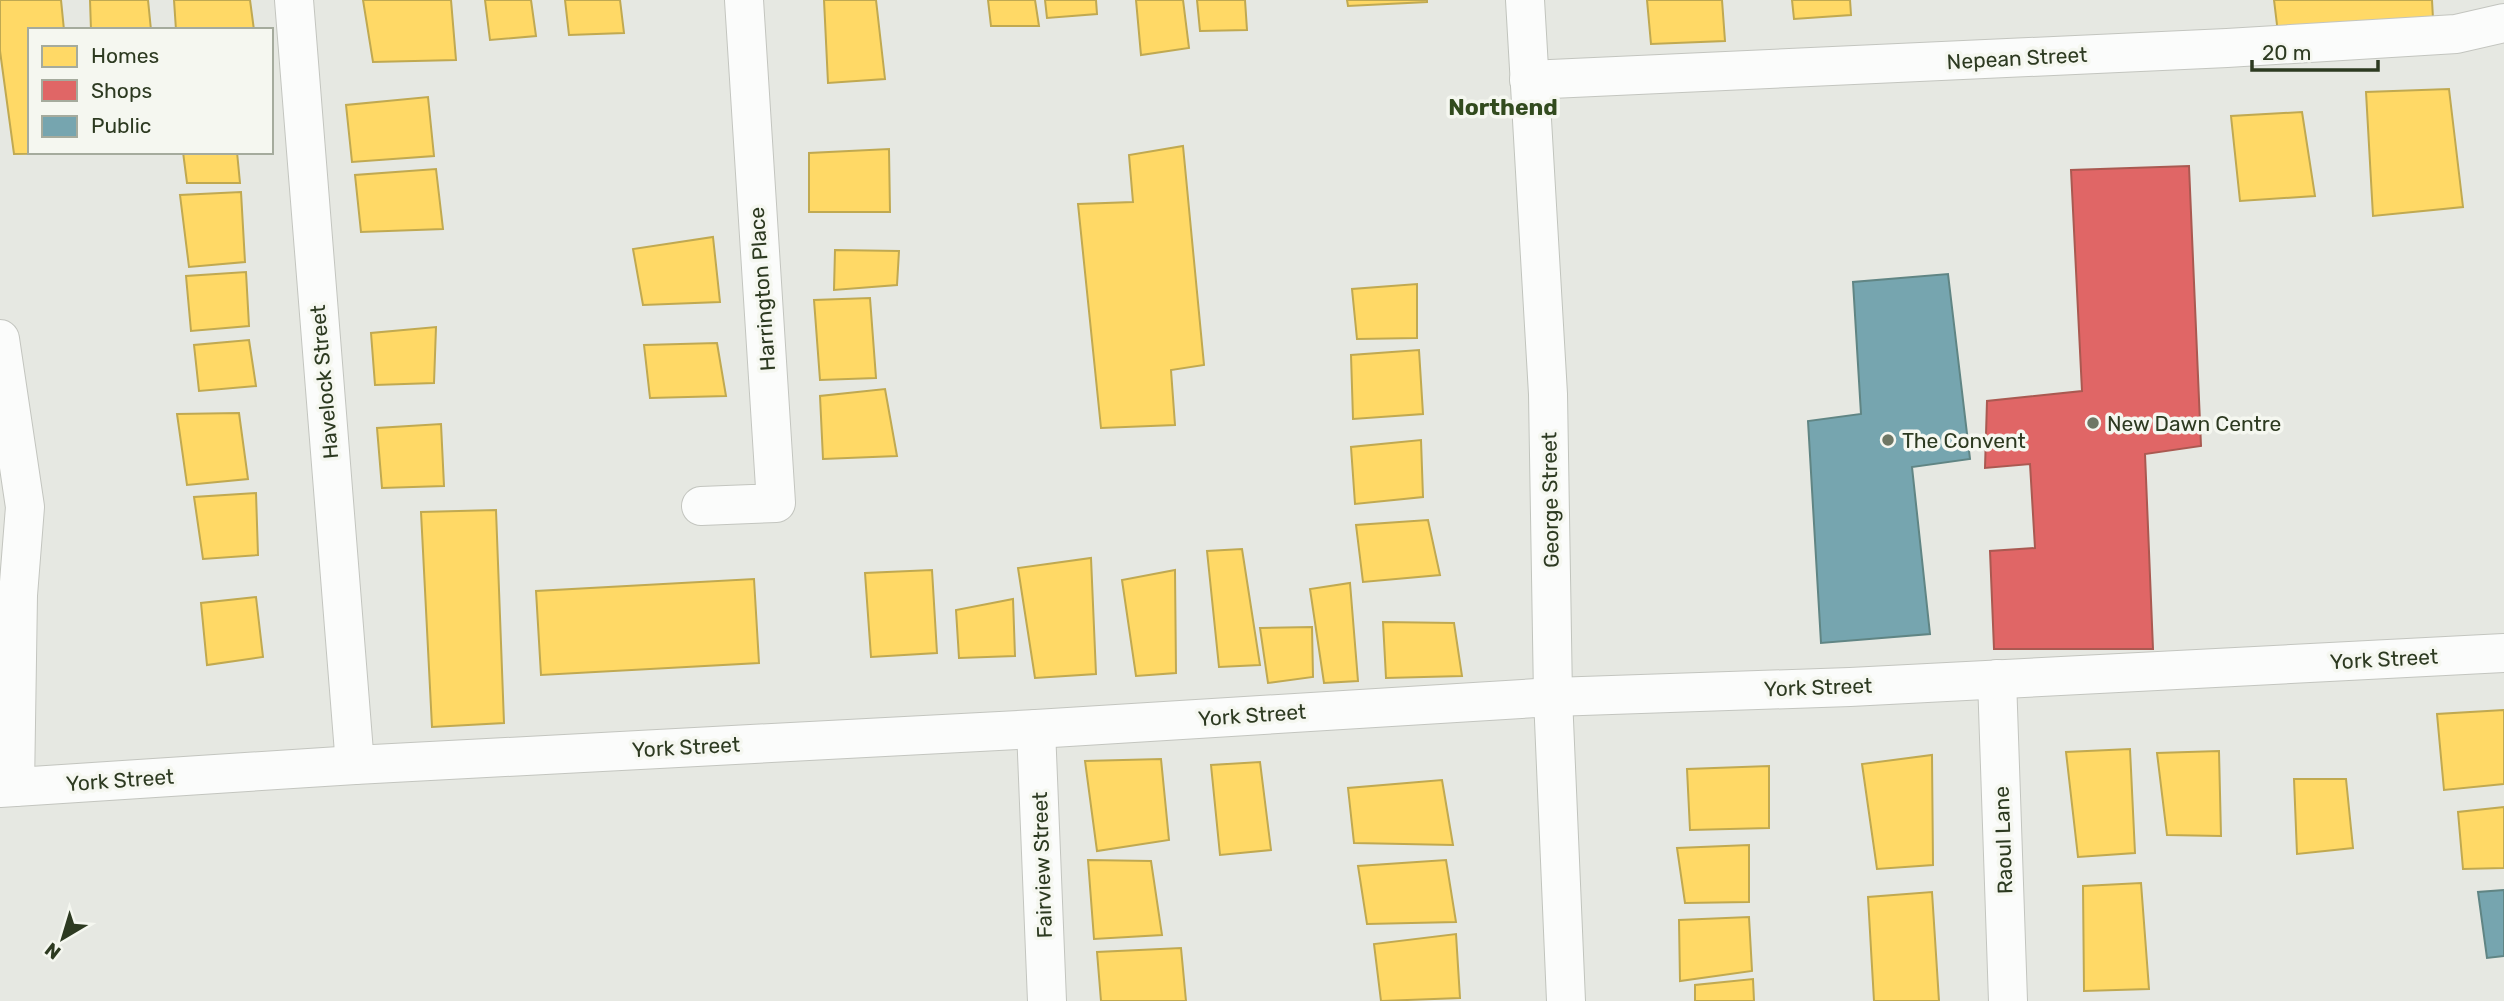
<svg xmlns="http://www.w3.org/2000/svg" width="2504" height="1001" viewBox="0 0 2504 1001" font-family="Rubik,sans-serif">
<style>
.homes{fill:#ffd966;stroke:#c0a951;stroke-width:2}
.shops{fill:#e06666;stroke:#aa5951;stroke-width:2}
.public{fill:#76a5af;stroke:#608584;stroke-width:2}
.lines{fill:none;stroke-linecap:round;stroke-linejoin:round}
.street-casing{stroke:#c3c5bf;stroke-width:40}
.secondary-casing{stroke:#c1c4bd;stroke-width:40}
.street{stroke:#fbfcfb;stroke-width:38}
.secondary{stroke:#fbfcfb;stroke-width:38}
.poi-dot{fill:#6e7765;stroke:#f5f7f0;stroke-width:2.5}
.labels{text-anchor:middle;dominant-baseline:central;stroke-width:7;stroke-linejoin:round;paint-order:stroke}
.street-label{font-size:21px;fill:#2d3a21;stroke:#f5f7f0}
.poi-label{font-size:21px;fill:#2d3a21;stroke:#f5f7f0;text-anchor:start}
.neighbourhood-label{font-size:23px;font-weight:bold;fill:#324b1e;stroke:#f5f7f0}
</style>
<rect width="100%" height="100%" fill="#e6e8e2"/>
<g class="homes">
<polygon points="0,0 61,0 64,30 30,30 30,152 79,153 14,154 0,51"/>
<polygon points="90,0 148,0 151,30 91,30"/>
<polygon points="174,0 250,0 254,30 176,30"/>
<polygon points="363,0 451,0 456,60 373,62"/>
<polygon points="485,0 531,0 536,36 490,40"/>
<polygon points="565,0 620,0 624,33 569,35"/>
<polygon points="824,0 876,0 885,79 828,83"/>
<polygon points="988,0 1035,0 1039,26 991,26"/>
<polygon points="1045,0 1096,0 1097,14 1047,18"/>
<polygon points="1136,0 1183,0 1189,48 1141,55"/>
<polygon points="1197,0 1245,0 1247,30 1200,31"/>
<polygon points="1347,0 1427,0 1427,2 1348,6"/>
<polygon points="1647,0 1722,0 1725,41 1651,44"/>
<polygon points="1792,0 1850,0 1851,15 1794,19"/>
<polygon points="2274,0 2432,0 2433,19 2278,33"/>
<polygon points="2449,89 2463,207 2373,216 2366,92"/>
<polygon points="428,97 434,156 352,162 346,105"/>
<polygon points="2302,112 2315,196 2240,201 2231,116"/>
<polygon points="1183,146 1204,365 1171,370 1175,425 1101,428 1078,204 1133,202 1129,155"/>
<polygon points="889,149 890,212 809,212 809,153"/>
<polygon points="183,152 237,152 240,183 187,183"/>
<polygon points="436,169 443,229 361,232 355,175"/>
<polygon points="241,192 245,262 189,267 180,195"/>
<polygon points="713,237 720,302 643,305 633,249"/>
<polygon points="835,250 899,251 897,285 834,290"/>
<polygon points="246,272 249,326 191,331 186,276"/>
<polygon points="1417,284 1417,338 1357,339 1352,289"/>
<polygon points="870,298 876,378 820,380 814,300"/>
<polygon points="436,327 434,383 375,385 371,333"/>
<polygon points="249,340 256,386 199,391 194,345"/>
<polygon points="717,343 726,396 650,398 644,345"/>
<polygon points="1419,350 1423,414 1353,419 1351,355"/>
<polygon points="885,389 897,456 823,459 820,396"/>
<polygon points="239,413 248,479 187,485 177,414"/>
<polygon points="441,424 444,486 382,488 377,428"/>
<polygon points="1421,440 1423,497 1355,504 1351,447"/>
<polygon points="256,493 258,555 203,559 194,497"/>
<polygon points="496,510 504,723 432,727 421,512"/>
<polygon points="1428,520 1440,575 1363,582 1356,525"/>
<polygon points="1242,549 1260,665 1219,667 1207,551"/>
<polygon points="1091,558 1096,674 1035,678 1018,568"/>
<polygon points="932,570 937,653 871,657 865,573"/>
<polygon points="1175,570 1176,673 1136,676 1122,580"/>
<polygon points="754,579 759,663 541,675 536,591"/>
<polygon points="1350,583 1358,681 1324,683 1310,589"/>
<polygon points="256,597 263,657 207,665 201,603"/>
<polygon points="1013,599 1015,656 959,658 956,610"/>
<polygon points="1383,622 1454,623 1462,676 1386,678"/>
<polygon points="1312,627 1313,677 1268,683 1260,628"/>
<polygon points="2504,710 2504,784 2444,790 2437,714"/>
<polygon points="2130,749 2135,853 2078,857 2066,752"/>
<polygon points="2219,751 2221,836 2167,835 2157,753"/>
<polygon points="1932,755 1933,865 1877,869 1862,764"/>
<polygon points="1161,759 1169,840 1097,851 1085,761"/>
<polygon points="1260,762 1271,850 1220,855 1211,765"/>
<polygon points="1769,766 1769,828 1690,830 1687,769"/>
<polygon points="2294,779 2346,779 2353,848 2297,854"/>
<polygon points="1442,780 1453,845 1354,843 1348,788"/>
<polygon points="2504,807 2504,868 2463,869 2458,812"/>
<polygon points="1749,845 1749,902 1685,903 1677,848"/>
<polygon points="1088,860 1151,861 1162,935 1094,939"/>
<polygon points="1446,860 1456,922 1367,924 1358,866"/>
<polygon points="2141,883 2149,989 2084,991 2083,886"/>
<polygon points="1932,892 1939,1001 1874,1001 1868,897"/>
<polygon points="1749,917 1752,971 1680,981 1679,920"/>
<polygon points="1456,934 1460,998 1381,1001 1374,944"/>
<polygon points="1181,948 1186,1001 1101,1001 1097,952"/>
<polygon points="1753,979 1754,1001 1695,1001 1695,985"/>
</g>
<polygon class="shops" points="2189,166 2201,446 2145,454 2153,649 1994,649 1990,551 2035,548 2030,464 1985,468 1987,401 2082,391 2071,170"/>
<g class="public">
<polygon points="1948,274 1970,459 1912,467 1930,634 1821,643 1808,421 1861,414 1853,282"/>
<polygon points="2504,890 2504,956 2487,958 2478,892"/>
</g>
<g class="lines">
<g class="street-casing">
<g id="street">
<polyline points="294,0 355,765"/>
<polyline points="1529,80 2227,48 2456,34 2504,23"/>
<polyline points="0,339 25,507 18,595 15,787"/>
<polyline points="701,506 776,503 744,0"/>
<polyline points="1997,679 2008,1001"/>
<polyline points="1036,729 1047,1001"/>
<polyline points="0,788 355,765 1036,729 1553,697 1850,687 2504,653"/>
</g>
</g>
<g class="secondary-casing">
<polyline id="secondary" points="1525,0 1548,394 1553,697 1566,1001"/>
</g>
<use href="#street" class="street"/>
<use href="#secondary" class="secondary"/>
</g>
<g class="poi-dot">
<circle cx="2093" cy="423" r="7"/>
<circle cx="1888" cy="440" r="7"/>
</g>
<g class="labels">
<g class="street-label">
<text transform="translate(2017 58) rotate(-3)">Nepean Street</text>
<text transform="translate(762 289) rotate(-94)">Harrington Place</text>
<text transform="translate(324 382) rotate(-95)">Havelock Street</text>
<text transform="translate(1550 500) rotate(-91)">George Street</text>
<text transform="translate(2384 659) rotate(-3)">York Street</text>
<text transform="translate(1818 687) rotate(-2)">York Street</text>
<text transform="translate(1252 715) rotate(-4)">York Street</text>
<text transform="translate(686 747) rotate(-3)">York Street</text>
<text transform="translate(120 780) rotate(-4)">York Street</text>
<text transform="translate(2003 840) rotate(-92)">Raoul Lane</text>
<text transform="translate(1042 865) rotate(-92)">Fairview Street</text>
</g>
<g class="poi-label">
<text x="2107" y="423">New Dawn Centre</text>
<text x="1902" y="440">The Convent</text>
</g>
<g class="neighbourhood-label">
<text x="1503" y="107">Northend</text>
</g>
</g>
<rect x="28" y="28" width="245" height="126" fill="#f5f7f0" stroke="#a5ab9d" stroke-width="2"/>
<rect x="42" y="46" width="35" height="21" fill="#ffd966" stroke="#a5ab9d" stroke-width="2"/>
<text x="91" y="63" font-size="21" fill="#2d3a21">Homes</text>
<rect x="42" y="80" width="35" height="21" fill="#e06666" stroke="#a5ab9d" stroke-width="2"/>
<text x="91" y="98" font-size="21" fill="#2d3a21">Shops</text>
<rect x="42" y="116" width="35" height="21" fill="#76a5af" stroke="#a5ab9d" stroke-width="2"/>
<text x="91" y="133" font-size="21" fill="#2d3a21">Public</text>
<g transform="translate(63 938) rotate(218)" stroke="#f5f7f0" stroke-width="5" paint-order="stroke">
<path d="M0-5L12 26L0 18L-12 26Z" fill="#2d3a21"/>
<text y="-10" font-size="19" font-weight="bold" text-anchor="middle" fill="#2d3a21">N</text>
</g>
<path d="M2252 60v10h126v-10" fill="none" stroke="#2d3a21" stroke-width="3.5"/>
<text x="2262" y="60" font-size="21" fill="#2d3a21" stroke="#f5f7f0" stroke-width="5" paint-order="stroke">20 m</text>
</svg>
